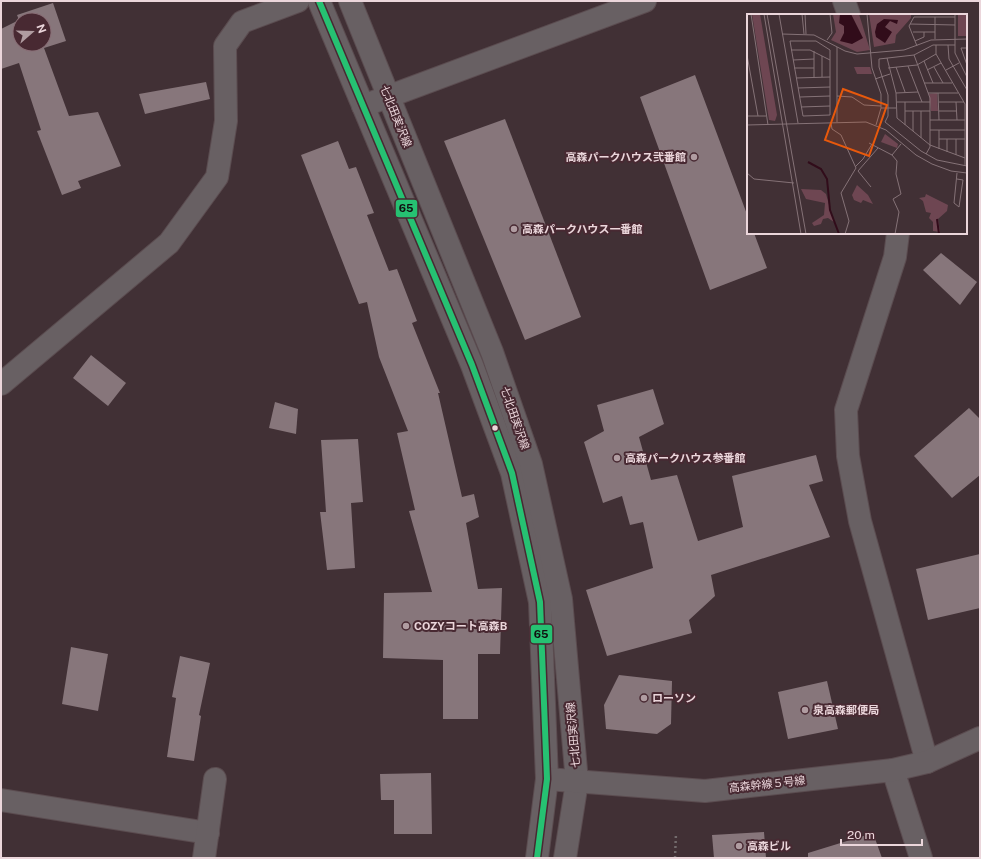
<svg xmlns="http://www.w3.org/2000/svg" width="981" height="859" viewBox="0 0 981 859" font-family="'Public Sans','Noto Sans JP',sans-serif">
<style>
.building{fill:#87767b;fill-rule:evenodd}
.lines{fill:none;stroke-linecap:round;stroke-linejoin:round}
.minor-casing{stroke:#5b4c50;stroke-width:24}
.tertiary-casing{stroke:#5b4c50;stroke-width:24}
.path{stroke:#726b6c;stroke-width:2.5;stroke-dasharray:2 3;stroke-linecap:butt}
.minor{stroke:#686063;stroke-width:22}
.tertiary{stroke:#686063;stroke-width:22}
.bus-1-casing{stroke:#482932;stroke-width:9}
.bus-1{stroke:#26c172;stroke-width:6}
.poi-dot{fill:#b09ca1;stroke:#482932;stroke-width:1.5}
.bus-dot{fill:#ebd6db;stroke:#482932;stroke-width:1.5}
.labels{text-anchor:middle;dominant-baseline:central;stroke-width:4;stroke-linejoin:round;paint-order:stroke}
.street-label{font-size:11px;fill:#ebd6db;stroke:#482932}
.poi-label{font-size:11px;font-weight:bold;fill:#ebd6db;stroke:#482932;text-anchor:start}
.inset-river{fill:none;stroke:#310c1a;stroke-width:2}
.inset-road{fill:none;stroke:#857277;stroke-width:1}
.view{fill:#e8590c;fill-opacity:0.15;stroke:#e8590c;stroke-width:2}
.inset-edge{fill:none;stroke:#ebd6db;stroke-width:2}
.line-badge{stroke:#482932;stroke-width:1.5}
.pale-badge-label{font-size:11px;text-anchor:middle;font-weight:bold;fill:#111}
</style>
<rect width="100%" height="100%" fill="#413035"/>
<g class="building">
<path d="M 53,3 L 66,41 L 44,48 L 69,116 L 98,112 L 121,166 L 78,181 L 81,188 L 62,195 L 37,131 L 41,130 L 19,63 L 1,69 L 1,29 L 19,20 L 17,15 ZM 20,20 L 44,20 L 44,44 L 20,44 Z"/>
<polygon points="695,75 748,217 748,233 754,233 767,268 710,290 640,97"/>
<polygon points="206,82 210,99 145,114 139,94"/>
<polygon points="505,119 581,317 525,340 444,141"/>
<polygon points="338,141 349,169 356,167 374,213 367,215 389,271 397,269 417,321 412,323 440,393 438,393 462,497 474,494 479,517 466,523 478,589 502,588 500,654 478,654 478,719 443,719 443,660 383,658 384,593 432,592 409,511 415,510 397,433 408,431 379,357 367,302 359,304 301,155"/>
<polygon points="941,253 977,282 960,305 923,270"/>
<polygon points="91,355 126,383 108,406 73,378"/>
<polygon points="653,389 664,424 639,437 651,480 677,475 698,541 743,527 732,476 816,455 823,481 809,485 830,537 711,575 715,596 689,620 692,633 607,656 586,590 653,568 643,522 630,525 622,496 603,503 584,442 604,431 597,405"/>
<polygon points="275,402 298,409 296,434 269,428"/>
<polygon points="969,408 980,419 980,475 952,498 914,456"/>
<polygon points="358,439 363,502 351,503 355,568 327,570 320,512 326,512 321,440"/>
<polygon points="980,554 980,608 928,620 916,569"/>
<polygon points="71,647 108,654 98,711 62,704"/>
<polygon points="180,656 210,663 199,715 201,716 194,761 167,757 176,698 172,697"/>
<polygon points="619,675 672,681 671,724 657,734 606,729 604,705"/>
<polygon points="827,681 838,729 788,739 778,692"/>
<polygon points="431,773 432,834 394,834 394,800 381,800 380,774"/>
<polygon points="764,832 766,858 714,858 712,835"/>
<polygon points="873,833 882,858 808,858 808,853"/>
</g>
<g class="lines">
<g class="minor-casing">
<g id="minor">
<polyline points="319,1 472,365 512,473 540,602 547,779 537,858"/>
<polyline points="350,1 492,352 531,464 561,599 577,782 565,858"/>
<polyline points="844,1 849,15"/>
<polyline points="898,233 895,257 846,410 848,456 860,521 927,762"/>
<polyline points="1,384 169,243 217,177 226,121 225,46 242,22 298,1"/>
<polyline points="893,770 921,858"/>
<polyline points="1,800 208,833"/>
<polyline points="204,858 215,779"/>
</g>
</g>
<g class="tertiary-casing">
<g id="tertiary">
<polyline points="363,106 645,1"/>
<polyline points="547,779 705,791 893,770 927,762 980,738"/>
</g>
</g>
<polyline class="path" points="675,858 676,833"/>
<use href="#minor" class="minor"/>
<use href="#tertiary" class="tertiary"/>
<g class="bus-1-casing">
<polyline id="bus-1" points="319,1 472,365 512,473 540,602 547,779 537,858"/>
</g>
<use href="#bus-1" class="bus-1"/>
</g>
<g class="poi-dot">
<circle cx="694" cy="157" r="4"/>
<circle cx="514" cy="229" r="4"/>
<circle cx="617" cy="458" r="4"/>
<circle cx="406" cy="626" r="4"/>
<circle cx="644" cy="698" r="4"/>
<circle cx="805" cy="710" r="4"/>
<circle cx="739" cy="846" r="4"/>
</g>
<circle class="bus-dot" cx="495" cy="428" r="3.5"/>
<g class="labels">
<g class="street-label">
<text transform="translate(396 116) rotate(68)">七北田実沢線</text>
<text transform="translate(515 418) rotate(71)">七北田実沢線</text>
<text transform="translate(573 735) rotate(-95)">七北田実沢線</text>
<text transform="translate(767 784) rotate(-6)">高森幹線５号線</text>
</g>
<g class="poi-label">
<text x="686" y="157" text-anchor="end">高森パークハウス弐番館</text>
<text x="522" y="229">高森パークハウス一番館</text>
<text x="625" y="458">高森パークハウス参番館</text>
<text x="414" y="626">COZYコート高森B</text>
<text x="652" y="698">ローソン</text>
<text x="813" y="710">泉高森郵便局</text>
<text x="747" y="846">高森ビル</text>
</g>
</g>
<g transform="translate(747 14)">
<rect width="220" height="220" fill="#413035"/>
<path d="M 5,0 L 13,0 L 30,101 L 28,107 L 22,106 ZM 86,0 L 112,0 L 123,36 L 110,38 L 84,26 L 89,18 ZM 122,0 L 164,0 L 164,4 L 149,21 L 148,29 L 127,33 ZM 211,0 L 220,0 L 220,22 L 211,22 ZM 107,53 L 123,53 L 125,60 L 110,60 ZM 190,79 L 191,97 L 184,97 L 182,80 ZM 138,120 L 151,130 L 150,134 L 134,128 ZM 110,171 L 121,181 L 126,190 L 116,186 L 114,189 L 107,186 L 105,181 ZM 54,175 L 74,176 L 79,180 L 87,208 L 81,204 L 76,205 L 74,210 L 67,212 L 65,209 L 77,201 L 78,189 L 59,185 ZM 179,180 L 201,191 L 200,197 L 191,205 L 193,218 L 186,217 L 186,208 L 182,204 L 184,199 L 179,198 L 176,187 L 172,184 L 178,183 Z" fill="#6e4652"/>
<path d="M 93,0 L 104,0 L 116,24 L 105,30 L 93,27 L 97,19 L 97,12 L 92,9 ZM 137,5 L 151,6 L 150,10 L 143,7 L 138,13 L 145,18 L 138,29 L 129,23 L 128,18 L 130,10 Z" fill="#310c1a"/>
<path class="inset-river" d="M 61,148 L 74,155 L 80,165 L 83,196 L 92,220M 190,205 L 192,220"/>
<path class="inset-road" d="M 4,0 L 21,111M 17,0 L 54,220M 20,0 L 59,220M 32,0 L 51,109M 55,0 L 57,20M 58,0 L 59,20M 120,0 L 125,54 L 134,80 L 134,94 L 129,111M 208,0 L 208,39 L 220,63M 188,3 L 188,25M 163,10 L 208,11M 166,18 L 188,18M 35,20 L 67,21 L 98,37 L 110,40 L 157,36 L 184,26 L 220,25M 80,26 L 85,19 L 83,0M 43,27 L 69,27 L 83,36 L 83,101 L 56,102 ZM 168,27 L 177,23 L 177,18M 189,31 L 189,40 L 218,90 L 218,152M 201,31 L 202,45 L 220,76M 208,31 L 186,31 L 167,41 L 132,45 L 132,53 L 141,81 L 141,102 L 138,108 L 174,137 L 190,146 L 220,152M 170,32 L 162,12 L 167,3 L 208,3M 90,33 L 90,108M 220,34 L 214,34 L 220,51M 44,36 L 63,36 L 83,46M 67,37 L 67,63M 0,41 L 11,102M 167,41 L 183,84 L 183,133 L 179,140M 75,42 L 75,63M 140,44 L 149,79 L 150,104 L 183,131 L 218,144M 46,46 L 67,45M 177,47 L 186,69M 161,52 L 175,88M 149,53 L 158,78M 187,53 L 196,69M 47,54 L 67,54M 141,54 L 170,51 L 189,40M 180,56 L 194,49M 199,56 L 212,49M 49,64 L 83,63M 128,65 L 143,60M 177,69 L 205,69M 51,74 L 83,73M 149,79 L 171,78M 181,79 L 211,79M 191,79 L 192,106M 90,82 L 105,83 L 117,91 L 134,92M 53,83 L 83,82M 150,88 L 183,88M 158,88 L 158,111M 192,88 L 217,88M 209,88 L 210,106M 54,93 L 83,92M 134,94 L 149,94M 158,97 L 183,97M 166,97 L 166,117M 192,97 L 210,97M 0,102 L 19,102M 183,106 L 218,106M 84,109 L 85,115 L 94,121 L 109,154 L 94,179 L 102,207 L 98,220M 0,111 L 119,108 L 139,116 L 169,141 L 185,150 L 204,157 L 220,159M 183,116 L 218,116M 192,116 L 192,135M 174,124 L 174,97M 192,125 L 218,125M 209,125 L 209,141M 122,129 L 145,141 L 150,147 L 149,160 L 154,180 L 146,185 L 152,198 L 148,220M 200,138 L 200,125M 145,141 L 154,130M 108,153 L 116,145 L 125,130M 111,157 L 131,134M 111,157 L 124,173M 0,159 L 7,165 L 47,169M 210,165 L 216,166 L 212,193 L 207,189 L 210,159"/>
<path class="view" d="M 96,75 L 140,91 L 122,142 L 78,126 Z"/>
<rect width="220" height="220" class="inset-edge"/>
</g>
<g class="line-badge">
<rect x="395" y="199" width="23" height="19" rx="4" fill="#26c172"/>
<rect x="530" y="624" width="23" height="20" rx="4" fill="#26c172"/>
</g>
<g class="pale-badge-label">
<text x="406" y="212">65</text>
<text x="541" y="638">65</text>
</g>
<rect width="981" height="859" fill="none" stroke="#ebd6db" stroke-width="4"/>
<g transform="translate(32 32) rotate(70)"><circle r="19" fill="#482932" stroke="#896e76"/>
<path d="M0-3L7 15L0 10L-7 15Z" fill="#b09ca1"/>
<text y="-6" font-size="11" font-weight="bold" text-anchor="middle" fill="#ebd6db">N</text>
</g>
<path d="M841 839v6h81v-6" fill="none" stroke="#ebd6db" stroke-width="2"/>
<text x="847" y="839" font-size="12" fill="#ebd6db" stroke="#482932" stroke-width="3" paint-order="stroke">20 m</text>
</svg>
